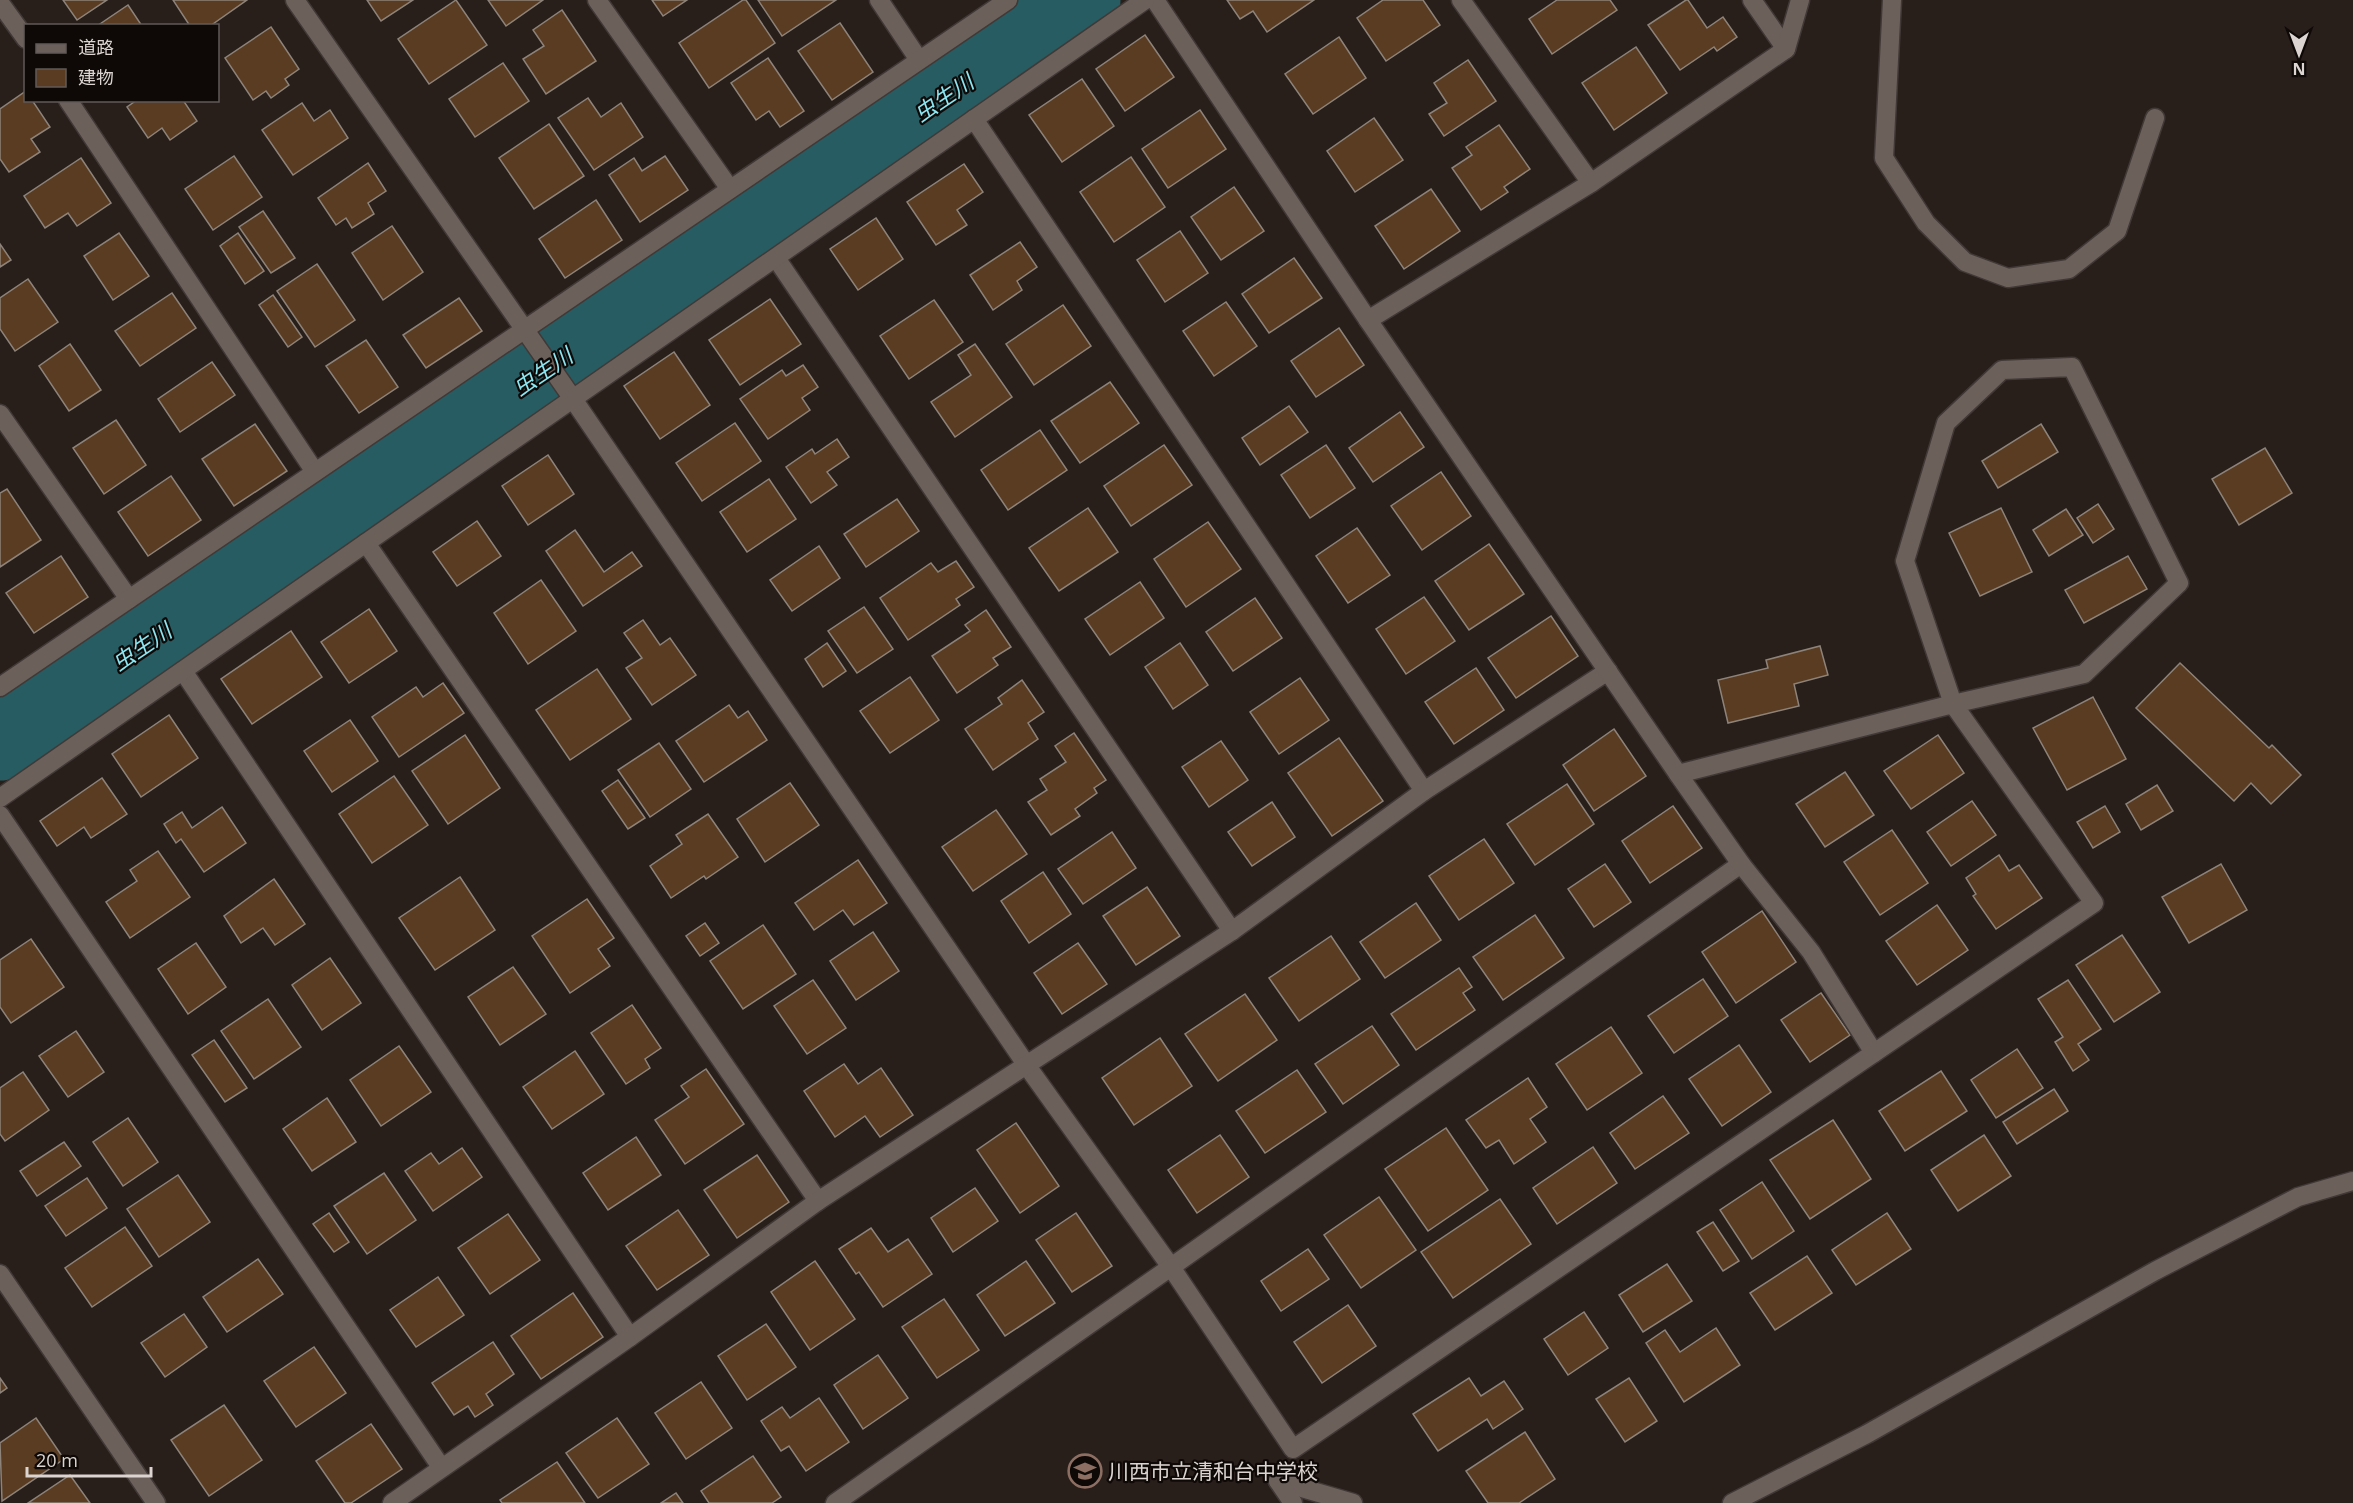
<svg xmlns="http://www.w3.org/2000/svg" width="2353" height="1503" viewBox="0 0 2353 1503" font-family="'Open Sans','Noto Sans JP',sans-serif">
<style>
.lines{fill:none;stroke-linecap:round;stroke-linejoin:round}
.river{stroke:#265c62;stroke-width:75}
.building{fill:#593c21;stroke:#8d837a;stroke-width:1.5}
.minor-casing{stroke:#413936;stroke-width:21}
.minor{stroke:#6c605b;stroke-width:18}
.labels{text-anchor:middle;dominant-baseline:central;stroke-width:4.5;stroke-linejoin:round;paint-order:stroke}
.poi-label{font-size:21px;fill:#dbd4d1;stroke:#0e0907;text-anchor:start}
.water-label{font-size:22px;font-style:italic;fill:#8de7f2;stroke:#0e0907}
</style>
<rect width="100%" height="100%" fill="#281e1a"/>
<g class="lines">
<polyline class="river" points="0,743 538,370 1083,0"/>
</g>
<g class="building">
<polygon points="63,0 107,0 77,20"/>
<polygon points="173,0 247,0 210,26 190,26"/>
<polygon points="367,0 413,0 381,21"/>
<polygon points="456,0 487,45 429,84 398,39"/>
<polygon points="488,0 543,0 506,26"/>
<polygon points="652,0 687,0 663,16"/>
<polygon points="743,0 746,0 775,43 709,88 679,43"/>
<polygon points="758,0 836,0 782,36"/>
<polygon points="1227,0 1314,0 1267,32 1253,11 1240,19"/>
<polygon points="1383,0 1423,0 1440,25 1386,61 1357,18"/>
<polygon points="1557,0 1610,0 1617,10 1552,54 1529,19"/>
<polygon points="1686,0 1688,0 1707,28 1723,17 1737,37 1717,51 1714,47 1680,70 1648,25"/>
<polygon points="128,5 142,26 97,26"/>
<polygon points="562,10 596,61 546,94 523,59 544,46 533,30"/>
<polygon points="840,23 873,72 832,100 798,51"/>
<polygon points="271,27 299,69 285,79 289,85 271,98 266,91 253,100 225,58"/>
<polygon points="1145,35 1174,77 1125,111 1096,69"/>
<polygon points="1339,37 1366,78 1313,114 1285,74"/>
<polygon points="1636,47 1667,93 1614,130 1582,83"/>
<polygon points="768,58 804,111 780,127 769,111 756,120 731,83"/>
<polygon points="1468,60 1496,101 1444,136 1429,114 1447,103 1434,83"/>
<polygon points="503,63 529,101 475,137 449,99"/>
<polygon points="1082,79 1114,126 1062,162 1029,115"/>
<polygon points="26,91 26,100 32,100 50,127 31,139 40,152 9,172 0,159 0,109"/>
<polygon points="588,98 601,117 621,103 643,137 594,170 558,118"/>
<polygon points="137,100 183,100 197,121 170,140 162,128 148,138 127,107"/>
<polygon points="302,103 314,121 330,110 348,138 293,175 262,130"/>
<polygon points="1200,110 1226,149 1168,188 1142,149"/>
<polygon points="1374,118 1403,160 1355,192 1327,151"/>
<polygon points="549,124 584,176 534,209 499,158"/>
<polygon points="1499,125 1530,169 1504,187 1508,192 1481,210 1452,168 1472,155 1466,147"/>
<polygon points="234,156 262,197 213,230 185,189"/>
<polygon points="665,156 688,190 640,222 609,175 634,158 642,171"/>
<polygon points="1131,157 1165,207 1114,242 1080,192"/>
<polygon points="81,158 111,203 77,226 68,213 45,228 24,196"/>
<polygon points="368,163 386,191 368,203 374,214 352,228 346,218 336,225 318,198"/>
<polygon points="964,164 983,192 957,210 967,225 936,245 907,202"/>
<polygon points="1234,187 1264,231 1221,260 1191,217"/>
<polygon points="1431,189 1460,231 1404,269 1375,226"/>
<polygon points="596,200 622,240 565,278 539,239"/>
<polygon points="263,211 295,258 271,273 239,227"/>
<polygon points="876,218 903,259 858,290 830,249"/>
<polygon points="392,226 423,272 383,300 352,253"/>
<polygon points="1180,231 1208,273 1165,302 1137,260"/>
<polygon points="119,233 149,276 113,300 84,256"/>
<polygon points="238,233 264,271 245,284 220,246"/>
<polygon points="1020,242 1037,267 1017,281 1022,290 993,310 970,275"/>
<polygon points="0,244 11,260 0,267"/>
<polygon points="1294,258 1322,298 1269,333 1242,294"/>
<polygon points="317,264 355,320 315,347 277,291"/>
<polygon points="28,279 58,322 15,351 0,329 0,298"/>
<polygon points="172,293 196,328 140,366 115,331"/>
<polygon points="273,295 302,337 288,347 259,305"/>
<polygon points="459,298 482,331 426,368 403,335"/>
<polygon points="770,299 801,344 740,385 709,340"/>
<polygon points="934,300 963,342 909,379 880,336"/>
<polygon points="1226,302 1257,346 1214,376 1183,331"/>
<polygon points="1063,305 1091,346 1034,385 1006,344"/>
<polygon points="1339,328 1364,365 1316,397 1291,361"/>
<polygon points="366,340 398,387 359,413 326,366"/>
<polygon points="70,344 101,390 69,411 39,366"/>
<polygon points="975,344 1012,397 955,437 931,402 971,375 958,355"/>
<polygon points="674,352 710,405 660,439 624,386"/>
<polygon points="212,362 235,395 180,432 158,399"/>
<polygon points="803,365 818,387 802,398 810,410 768,439 740,399 782,370 786,376"/>
<polygon points="1110,382 1139,423 1080,463 1051,421"/>
<polygon points="1289,406 1308,432 1260,465 1242,438"/>
<polygon points="1400,412 1424,447 1373,482 1349,448"/>
<polygon points="116,420 146,465 104,494 73,448"/>
<polygon points="735,423 761,461 702,501 676,463"/>
<polygon points="255,424 287,471 234,506 202,459"/>
<polygon points="2041,424 2058,452 1998,488 1982,461"/>
<polygon points="1040,430 1067,470 1008,510 981,470"/>
<polygon points="837,439 849,457 827,472 837,485 811,503 786,467 812,449 815,454"/>
<polygon points="1164,445 1192,485 1131,526 1104,486"/>
<polygon points="1326,445 1355,488 1310,518 1281,475"/>
<polygon points="2265,448 2292,493 2239,525 2212,479"/>
<polygon points="548,455 574,494 528,525 502,486"/>
<polygon points="1441,472 1471,516 1422,550 1391,506"/>
<polygon points="171,476 201,520 148,556 118,512"/>
<polygon points="769,479 796,519 747,552 720,512"/>
<polygon points="7,489 41,540 0,567 0,493"/>
<polygon points="897,499 919,531 866,567 844,534"/>
<polygon points="2098,504 2114,529 2093,543 2077,518"/>
<polygon points="1088,508 1118,552 1059,591 1029,548"/>
<polygon points="2001,508 2032,572 1980,596 1949,533"/>
<polygon points="2066,509 2083,535 2049,556 2033,530"/>
<polygon points="477,521 501,556 457,586 433,552"/>
<polygon points="1208,522 1241,569 1186,607 1154,559"/>
<polygon points="1357,528 1390,575 1348,603 1316,556"/>
<polygon points="575,530 604,572 632,552 642,566 583,606 546,551"/>
<polygon points="1489,544 1524,594 1469,630 1435,581"/>
<polygon points="819,546 840,578 792,611 770,580"/>
<polygon points="61,556 88,597 34,633 6,593"/>
<polygon points="2128,556 2147,589 2084,623 2065,590"/>
<polygon points="956,561 974,587 956,599 960,605 908,640 880,598 931,563 938,572"/>
<polygon points="541,580 576,631 528,664 494,613"/>
<polygon points="1140,582 1164,618 1110,655 1085,619"/>
<polygon points="1424,597 1455,641 1406,674 1376,629"/>
<polygon points="1255,598 1282,638 1233,671 1206,632"/>
<polygon points="864,607 893,649 857,673 828,631"/>
<polygon points="369,609 397,651 349,683 321,642"/>
<polygon points="986,610 1011,647 993,658 998,665 957,693 932,656 970,631 965,625"/>
<polygon points="1551,616 1578,656 1516,698 1488,658"/>
<polygon points="643,620 660,645 670,638 696,675 652,705 626,668 642,658 624,633"/>
<polygon points="291,631 322,677 252,724 221,679"/>
<polygon points="827,643 846,671 823,687 805,659"/>
<polygon points="1180,643 1208,685 1173,709 1145,667"/>
<polygon points="1820,646 1828,675 1794,684 1799,706 1728,723 1718,680 1768,668 1766,660"/>
<polygon points="2180,663 2269,748 2272,745 2301,775 2271,804 2251,783 2234,801 2136,708"/>
<polygon points="1476,668 1504,710 1454,744 1425,702"/>
<polygon points="597,669 631,719 570,760 536,710"/>
<polygon points="910,677 939,720 890,753 860,711"/>
<polygon points="1300,678 1329,720 1279,754 1250,712"/>
<polygon points="1022,680 1044,712 1028,723 1038,739 993,770 965,729 1002,704 998,698"/>
<polygon points="443,683 464,713 399,757 372,717 416,687 423,697"/>
<polygon points="2093,697 2126,759 2067,790 2033,728"/>
<polygon points="729,705 738,718 748,711 767,740 704,782 676,741"/>
<polygon points="169,715 198,758 141,797 112,754"/>
<polygon points="350,720 378,761 332,792 304,751"/>
<polygon points="1614,729 1646,776 1594,811 1563,765"/>
<polygon points="1074,733 1106,780 1094,788 1097,793 1075,809 1080,816 1051,835 1028,802 1047,790 1040,779 1066,762 1055,746"/>
<polygon points="465,735 500,788 448,824 412,771"/>
<polygon points="1938,735 1964,773 1911,809 1884,771"/>
<polygon points="1339,738 1383,801 1332,836 1288,773"/>
<polygon points="1221,741 1248,780 1209,807 1182,767"/>
<polygon points="659,743 691,789 650,817 618,770"/>
<polygon points="1845,772 1874,815 1825,847 1796,804"/>
<polygon points="394,776 428,825 372,863 339,814"/>
<polygon points="102,778 127,814 91,838 84,827 57,846 40,821"/>
<polygon points="618,780 645,818 628,829 602,791"/>
<polygon points="790,783 819,825 765,862 737,819"/>
<polygon points="1567,784 1594,824 1535,865 1507,824"/>
<polygon points="2157,785 2173,811 2141,830 2126,804"/>
<polygon points="1972,801 1996,835 1951,866 1927,832"/>
<polygon points="1272,802 1295,837 1252,866 1228,832"/>
<polygon points="1673,806 1702,848 1650,883 1622,841"/>
<polygon points="2105,806 2120,832 2093,848 2077,822"/>
<polygon points="222,807 246,843 204,872 181,839 176,843 164,824 182,812 192,828"/>
<polygon points="996,810 1027,854 973,891 942,847"/>
<polygon points="708,814 738,857 706,879 704,876 671,898 650,866 682,844 676,835"/>
<polygon points="1892,830 1928,883 1880,915 1844,862"/>
<polygon points="1112,832 1136,868 1083,904 1058,869"/>
<polygon points="1484,839 1514,883 1459,920 1429,876"/>
<polygon points="158,851 190,897 130,938 106,902 137,881 130,870"/>
<polygon points="1999,855 2009,871 2019,865 2042,898 1996,929 1973,896 1976,894 1966,878"/>
<polygon points="858,860 887,903 854,925 843,910 814,930 795,903"/>
<polygon points="1605,864 1631,902 1594,927 1568,889"/>
<polygon points="2221,864 2247,910 2189,943 2162,897"/>
<polygon points="1043,872 1071,914 1029,943 1001,901"/>
<polygon points="460,877 495,930 435,970 399,918"/>
<polygon points="274,879 305,924 275,945 263,928 241,943 224,916"/>
<polygon points="1147,887 1180,936 1136,965 1103,916"/>
<polygon points="587,899 614,938 598,949 610,966 570,993 532,936"/>
<polygon points="1416,903 1441,940 1385,978 1360,942"/>
<polygon points="1937,905 1968,950 1917,985 1886,941"/>
<polygon points="1762,911 1796,962 1736,1003 1702,952"/>
<polygon points="1535,915 1564,958 1503,1000 1473,957"/>
<polygon points="705,923 719,943 700,956 686,936"/>
<polygon points="763,925 796,974 743,1009 710,961"/>
<polygon points="873,932 899,971 856,1000 830,961"/>
<polygon points="2122,935 2160,992 2114,1022 2076,965"/>
<polygon points="1331,936 1360,979 1299,1021 1269,978"/>
<polygon points="31,939 64,987 11,1023 0,1007 0,960"/>
<polygon points="196,943 226,987 188,1014 158,969"/>
<polygon points="1078,943 1107,984 1062,1014 1034,973"/>
<polygon points="330,958 361,1003 322,1030 292,985"/>
<polygon points="513,967 546,1014 500,1045 468,997"/>
<polygon points="1459,968 1472,987 1463,993 1475,1010 1416,1050 1391,1014"/>
<polygon points="1703,979 1728,1016 1674,1053 1648,1016"/>
<polygon points="813,980 846,1028 807,1054 774,1006"/>
<polygon points="2068,980 2101,1029 2078,1044 2089,1060 2073,1071 2055,1042 2063,1037 2038,999"/>
<polygon points="1821,993 1850,1035 1810,1062 1781,1020"/>
<polygon points="1245,994 1277,1040 1218,1081 1185,1034"/>
<polygon points="268,999 301,1047 254,1079 221,1031"/>
<polygon points="632,1005 661,1048 645,1059 650,1068 626,1084 591,1033"/>
<polygon points="1372,1026 1399,1065 1343,1104 1315,1064"/>
<polygon points="1611,1027 1642,1073 1587,1110 1556,1064"/>
<polygon points="76,1031 104,1072 68,1097 39,1056"/>
<polygon points="1160,1038 1192,1086 1134,1125 1102,1078"/>
<polygon points="214,1040 247,1088 225,1102 192,1055"/>
<polygon points="1739,1045 1771,1092 1722,1126 1689,1079"/>
<polygon points="399,1046 431,1092 381,1126 350,1080"/>
<polygon points="2017,1049 2043,1088 1996,1118 1971,1080"/>
<polygon points="575,1051 604,1094 552,1129 523,1087"/>
<polygon points="844,1064 858,1084 881,1068 913,1115 880,1137 865,1116 835,1137 804,1091"/>
<polygon points="706,1069 744,1124 685,1164 655,1120 689,1097 681,1086"/>
<polygon points="1297,1070 1326,1112 1265,1153 1236,1111"/>
<polygon points="1941,1071 1967,1111 1905,1151 1879,1111"/>
<polygon points="23,1072 49,1110 5,1141 0,1134 0,1088"/>
<polygon points="1528,1078 1547,1107 1530,1119 1546,1142 1514,1164 1499,1140 1486,1148 1466,1120"/>
<polygon points="2054,1089 2068,1111 2017,1144 2003,1122"/>
<polygon points="1663,1096 1689,1133 1635,1169 1610,1133"/>
<polygon points="327,1098 356,1142 312,1171 283,1129"/>
<polygon points="128,1118 158,1162 123,1186 93,1142"/>
<polygon points="1833,1120 1871,1179 1810,1219 1770,1160"/>
<polygon points="1016,1123 1059,1186 1020,1213 977,1150"/>
<polygon points="1446,1128 1488,1190 1428,1231 1385,1169"/>
<polygon points="1220,1135 1249,1177 1197,1213 1168,1170"/>
<polygon points="1984,1135 2011,1176 1958,1211 1931,1170"/>
<polygon points="636,1137 661,1175 608,1210 583,1173"/>
<polygon points="64,1142 81,1166 37,1196 20,1171"/>
<polygon points="1593,1147 1617,1183 1557,1224 1533,1188"/>
<polygon points="462,1148 482,1177 433,1211 405,1171 431,1153 439,1164"/>
<polygon points="757,1155 789,1202 737,1238 704,1190"/>
<polygon points="384,1173 416,1220 367,1254 334,1206"/>
<polygon points="178,1175 210,1222 159,1257 127,1209"/>
<polygon points="87,1178 107,1208 66,1236 45,1206"/>
<polygon points="1762,1182 1794,1231 1752,1259 1720,1210"/>
<polygon points="975,1188 998,1221 953,1252 931,1218"/>
<polygon points="1379,1197 1416,1250 1361,1288 1324,1235"/>
<polygon points="1500,1199 1531,1244 1453,1298 1421,1252"/>
<polygon points="678,1210 709,1255 657,1290 626,1246"/>
<polygon points="329,1213 349,1242 334,1252 313,1224"/>
<polygon points="1076,1213 1112,1266 1072,1292 1036,1240"/>
<polygon points="1887,1213 1911,1249 1856,1285 1832,1250"/>
<polygon points="508,1214 540,1260 490,1294 458,1248"/>
<polygon points="1713,1222 1739,1261 1723,1271 1697,1232"/>
<polygon points="125,1227 152,1266 92,1307 65,1268"/>
<polygon points="871,1228 888,1252 908,1239 932,1274 883,1307 859,1272 856,1274 839,1249"/>
<polygon points="1308,1249 1329,1279 1281,1311 1261,1281"/>
<polygon points="1807,1256 1832,1293 1775,1330 1750,1293"/>
<polygon points="258,1259 283,1294 227,1332 203,1297"/>
<polygon points="815,1261 855,1319 810,1350 771,1292"/>
<polygon points="1026,1261 1055,1303 1005,1336 977,1295"/>
<polygon points="1667,1264 1692,1301 1643,1332 1619,1295"/>
<polygon points="438,1277 464,1315 416,1347 390,1310"/>
<polygon points="573,1293 603,1337 541,1379 511,1336"/>
<polygon points="944,1299 979,1350 937,1378 902,1327"/>
<polygon points="1348,1305 1376,1346 1322,1383 1294,1342"/>
<polygon points="1584,1312 1608,1348 1568,1375 1544,1339"/>
<polygon points="184,1314 207,1347 165,1377 141,1343"/>
<polygon points="766,1324 796,1367 747,1400 718,1356"/>
<polygon points="1716,1328 1740,1365 1684,1402 1646,1343 1665,1330 1680,1352"/>
<polygon points="493,1342 514,1374 486,1394 493,1405 475,1417 468,1406 454,1415 432,1383"/>
<polygon points="314,1347 346,1393 296,1427 264,1381"/>
<polygon points="878,1355 908,1398 863,1429 834,1385"/>
<polygon points="0,1378 7,1388 0,1393"/>
<polygon points="1469,1378 1481,1396 1504,1381 1523,1409 1493,1429 1487,1419 1438,1451 1413,1414"/>
<polygon points="1629,1378 1657,1421 1625,1442 1596,1399"/>
<polygon points="701,1382 732,1428 686,1459 655,1413"/>
<polygon points="819,1398 849,1442 806,1471 789,1446 781,1451 761,1421 782,1407 790,1418"/>
<polygon points="224,1405 262,1460 209,1496 171,1440"/>
<polygon points="36,1418 64,1459 2,1501 0,1443"/>
<polygon points="617,1418 649,1464 598,1498 566,1453"/>
<polygon points="371,1424 402,1469 351,1503 345,1503 316,1461"/>
<polygon points="1525,1432 1555,1479 1519,1503 1488,1503 1466,1471"/>
<polygon points="753,1456 781,1497 772,1503 709,1503 701,1491"/>
<polygon points="557,1462 585,1503 502,1503 500,1500"/>
<polygon points="70,1475 90,1503 28,1503"/>
<polygon points="676,1493 683,1503 661,1503"/>
</g>
<g class="lines">
<g class="minor-casing">
<g id="minor">
<polyline points="295,0 573,399 1032,1073 1171,1267 1741,864"/>
<polyline points="597,0 730,189"/>
<polyline points="879,0 919,60"/>
<polyline points="1155,0 1368,320"/>
<polyline points="1461,0 1591,183"/>
<polyline points="1752,0 1786,49"/>
<polyline points="1892,0 1884,158 1926,223 1965,262 2008,278 2069,269 2117,231 2155,118"/>
<polyline points="0,3 26,39"/>
<polyline points="68,100 315,472"/>
<polyline points="974,119 1424,791"/>
<polyline points="776,258 1232,931"/>
<polyline points="0,414 129,599"/>
<polyline points="366,543 818,1201"/>
<polyline points="183,671 630,1337"/>
<polyline points="0,687 1008,0"/>
<polyline points="1678,774 1741,864 1811,952 1874,1053"/>
<polyline points="0,798 1145,0"/>
<polyline points="0,815 441,1467"/>
<polyline points="0,1274 156,1503"/>
<polyline points="1278,1481 1353,1503"/>
<polyline points="1278,1481 1293,1503"/>
<polyline points="392,1503 630,1337 818,1201 1232,931 1424,791 1608,671"/>
<polyline points="835,1503 1171,1267 1293,1449 2094,903 1953,704 1905,561 1946,423 2002,370 2072,367 2179,583 2084,674 1953,704 1678,774 1368,320 1591,183 1786,49 1800,0"/>
<polyline points="1732,1503 1867,1434 2155,1271 2298,1197 2353,1181"/>
</g>
</g>
<use href="#minor" class="minor"/>
</g>
<defs>
<g id="school-ring" transform="scale(1.725)"><circle r="9.5" fill="#0e0907" stroke="#8d6e63" stroke-width="1.5"/><path d="M0-5L7-2L0 1L-7-2ZM-4 1L0 2.5L4 1V4Q0 6-4 4Z" fill="#8d6e63"/></g>
</defs>
<g fill-rule="evenodd">
<use href="#school-ring" x="1085" y="1471"/>
</g>
<g class="labels">
<g class="poi-label">
<text x="1108" y="1471">川西市立清和台中学校</text>
</g>
<g class="water-label">
<text transform="translate(943 97) rotate(-34)">虫生川</text>
<text transform="translate(542 371) rotate(-34)">虫生川</text>
<text transform="translate(141 646) rotate(-34)">虫生川</text>
</g>
</g>
<rect x="24" y="24" width="195" height="78" fill="#0e0907" stroke="#605a58" stroke-width="1.5"/>
<rect x="36" y="44" width="30" height="9" fill="#6c605b" stroke="#605a58" stroke-width="1.5"/>
<text x="78" y="54" font-size="18" fill="#dbd4d1">道路</text>
<rect x="36" y="69" width="30" height="18" fill="#593c21" stroke="#605a58" stroke-width="1.5"/>
<text x="78" y="84" font-size="18" fill="#dbd4d1">建物</text>
<g transform="translate(2299 54) rotate(180)" stroke="#0e0907" stroke-width="4.5" paint-order="stroke">
<path d="M0-4.5L10 22L0 15L-10 22Z" fill="#dbd4d1"/>
<text y="-9" font-size="16" font-weight="bold" text-anchor="middle" fill="#dbd4d1">N</text>
</g>
<path d="M27 1467v9h124v-9" fill="none" stroke="#dbd4d1" stroke-width="3"/>
<text x="36" y="1467" font-size="18" fill="#dbd4d1" stroke="#0e0907" stroke-width="4.5" paint-order="stroke">20 m</text>
</svg>
